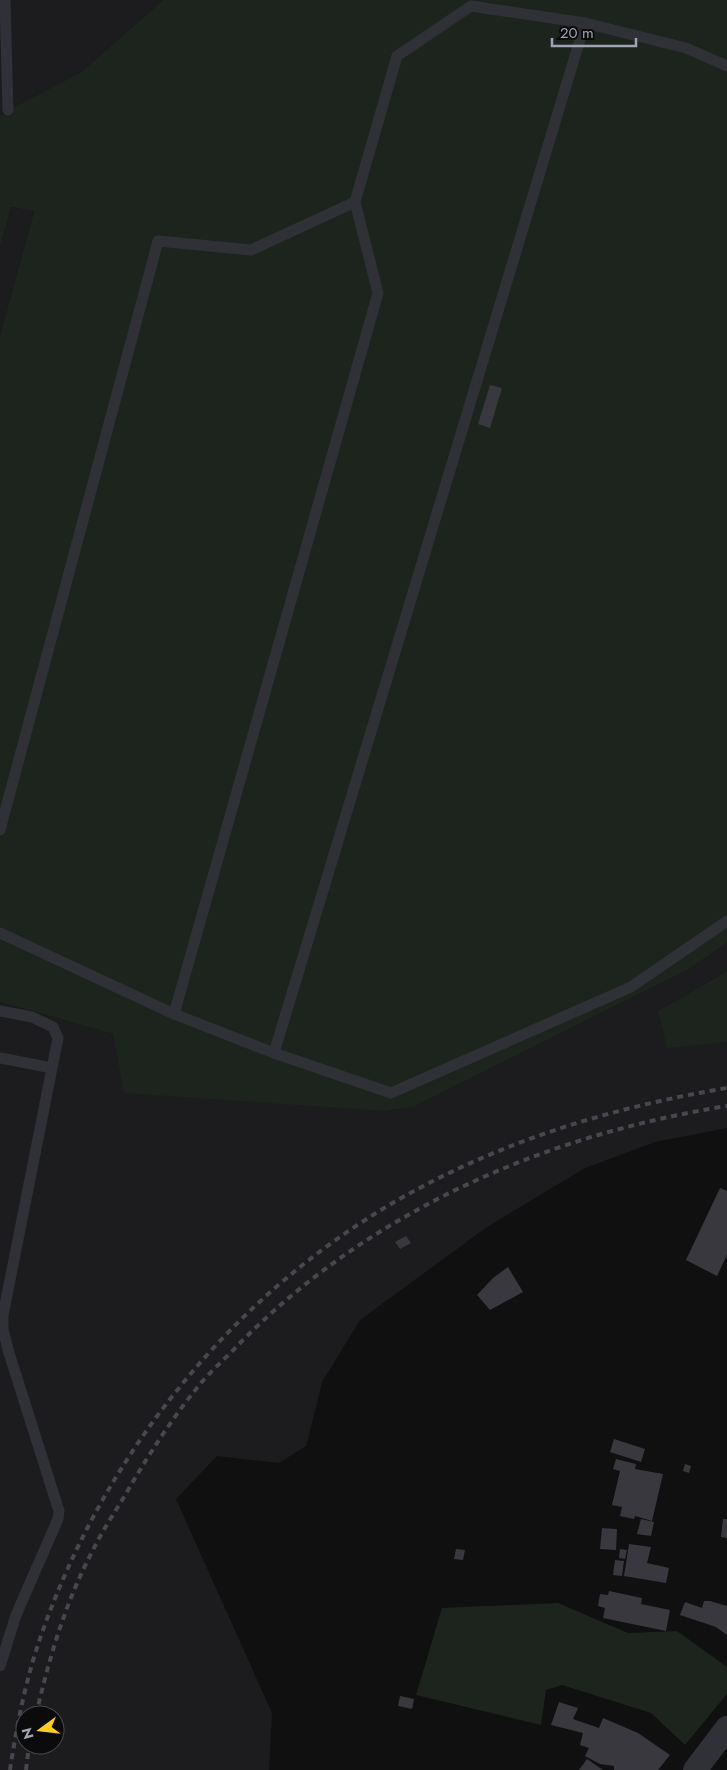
<svg xmlns="http://www.w3.org/2000/svg" width="727" height="1770" viewBox="0 0 727 1770" font-family="Jost,sans-serif">
<style>
.built{fill:#1c1c1e;fill-rule:evenodd}
.green{fill:#1c241d}
.building{fill:#39383e}
.lines{fill:none;stroke-linecap:round;stroke-linejoin:round}
.lane{stroke:#303136;stroke-width:11}
.street{stroke:#303136;stroke-width:24}
.rail{stroke:#47484f;stroke-width:4;stroke-dasharray:6 5;stroke-linecap:butt}
</style>
<rect width="100%" height="100%" fill="#101011"/>
<g class="built">
<polygon points="0,0 163,0 81,72 8,110 0,116"/>
<polygon points="11,207 34,211 0,335 0,248"/>
<path d="M 727,943 L 727,971 L 658,1011 L 712,1043 L 727,1042 L 727,1128 L 655,1142 L 585,1168 L 487,1227 L 360,1320 L 322,1382 L 306,1446 L 279,1463 L 217,1456 L 176,1499 L 272,1713 L 269,1770 L 0,1770 L 0,1002 L 386,1111 L 413,1107 L 688,970 ZM 25,1715 L 55,1715 L 55,1745 L 25,1745 Z"/>
</g>
<g class="green">
<polygon points="163,0 727,0 727,943 688,970 413,1107 386,1111 124,1093 113,1034 0,1002 0,335 34,211 11,207 0,248 0,116 8,110 81,72"/>
<polygon points="727,971 727,1042 667,1048 658,1011"/>
<polygon points="558,1603 628,1633 677,1631 727,1667 727,1694 685,1745 651,1713 562,1685 546,1690 541,1725 416,1695 442,1608"/>
</g>
<g class="building">
<polygon points="490,385 502,388 490,428 478,424"/>
<polygon points="720,1188 727,1191 727,1255 717,1276 686,1260"/>
<polygon points="406,1236 411,1243 400,1249 395,1242"/>
<polygon points="508,1267 523,1292 490,1310 477,1295 493,1278"/>
<polygon points="614,1439 645,1449 641,1462 610,1452"/>
<polygon points="616,1459 636,1464 635,1469 663,1474 652,1521 635,1516 634,1519 620,1516 622,1507 612,1505 620,1471 613,1469"/>
<polygon points="685,1464 691,1466 689,1473 683,1471"/>
<polygon points="641,1519 654,1522 651,1536 637,1534"/>
<polygon points="723,1519 727,1519 727,1538 721,1537"/>
<polygon points="602,1528 617,1529 616,1550 600,1549"/>
<polygon points="629,1544 651,1547 647,1563 669,1568 666,1583 624,1576"/>
<polygon points="456,1549 465,1550 463,1560 454,1559"/>
<polygon points="620,1549 627,1550 625,1559 619,1558"/>
<polygon points="615,1560 624,1561 622,1576 613,1575"/>
<polygon points="609,1591 642,1598 641,1604 670,1610 666,1631 603,1618 605,1608 598,1606 600,1594 608,1595"/>
<polygon points="704,1601 710,1601 727,1606 727,1635 716,1627 680,1615 685,1602 702,1608"/>
<polygon points="400,1696 414,1699 412,1709 398,1706"/>
<polygon points="559,1702 578,1708 573,1719 599,1728 603,1718 638,1733 670,1755 658,1770 614,1770 614,1766 600,1764 585,1756 589,1748 580,1745 583,1733 551,1725"/>
<polygon points="587,1759 603,1770 579,1770"/>
</g>
<g class="lines">
<g class="lane">
<polyline points="5,0 8,110"/>
<polyline points="727,66 686,48 585,23 274,1053 391,1093 631,987 727,921"/>
<polyline points="0,830 158,241 251,250 355,202"/>
<polyline points="0,933 174,1014"/>
<polyline points="0,1011 32,1017 53,1027 58,1038 3,1315 3,1330 9,1353 59,1511 58,1519 16,1615 0,1666"/>
<polyline points="274,1053 174,1014 378,293 355,202 397,56 471,6 585,23"/>
<polyline points="0,1058 52,1068"/>
</g>
<polyline class="street" points="695,1770 727,1728"/>
<g class="rail">
<path d="M 36,1715 C 49,1659 65,1603 92,1552 C 101,1533 113,1515 124,1497 C 147,1457 172,1418 201,1383 C 213,1369 227,1357 239,1344 C 370,1211 545,1135 727,1106"/>
<path d="M 10,1770 C 17,1723 27,1674 43,1630 C 111,1439 251,1273 433,1181 C 525,1134 625,1105 727,1088"/>
<polyline points="26,1770 29,1745"/>
</g>
</g>
<g transform="translate(40 1730) rotate(255)"><circle r="24" fill="#0b0b0c" stroke="#47484f"/>
<path d="M0-4L9 19L0 12L-9 19Z" fill="#fdcd1c"/>
<text y="-8" font-size="14" font-weight="bold" text-anchor="middle" fill="#a0a3b3">N</text>
</g>
<path d="M552 38v8h84v-8" fill="none" stroke="#a0a3b3" stroke-width="2.5"/>
<text x="560" y="38" font-size="15" fill="#a0a3b3" stroke="#0b0b0c" stroke-width="4" paint-order="stroke">20 m</text>
</svg>
